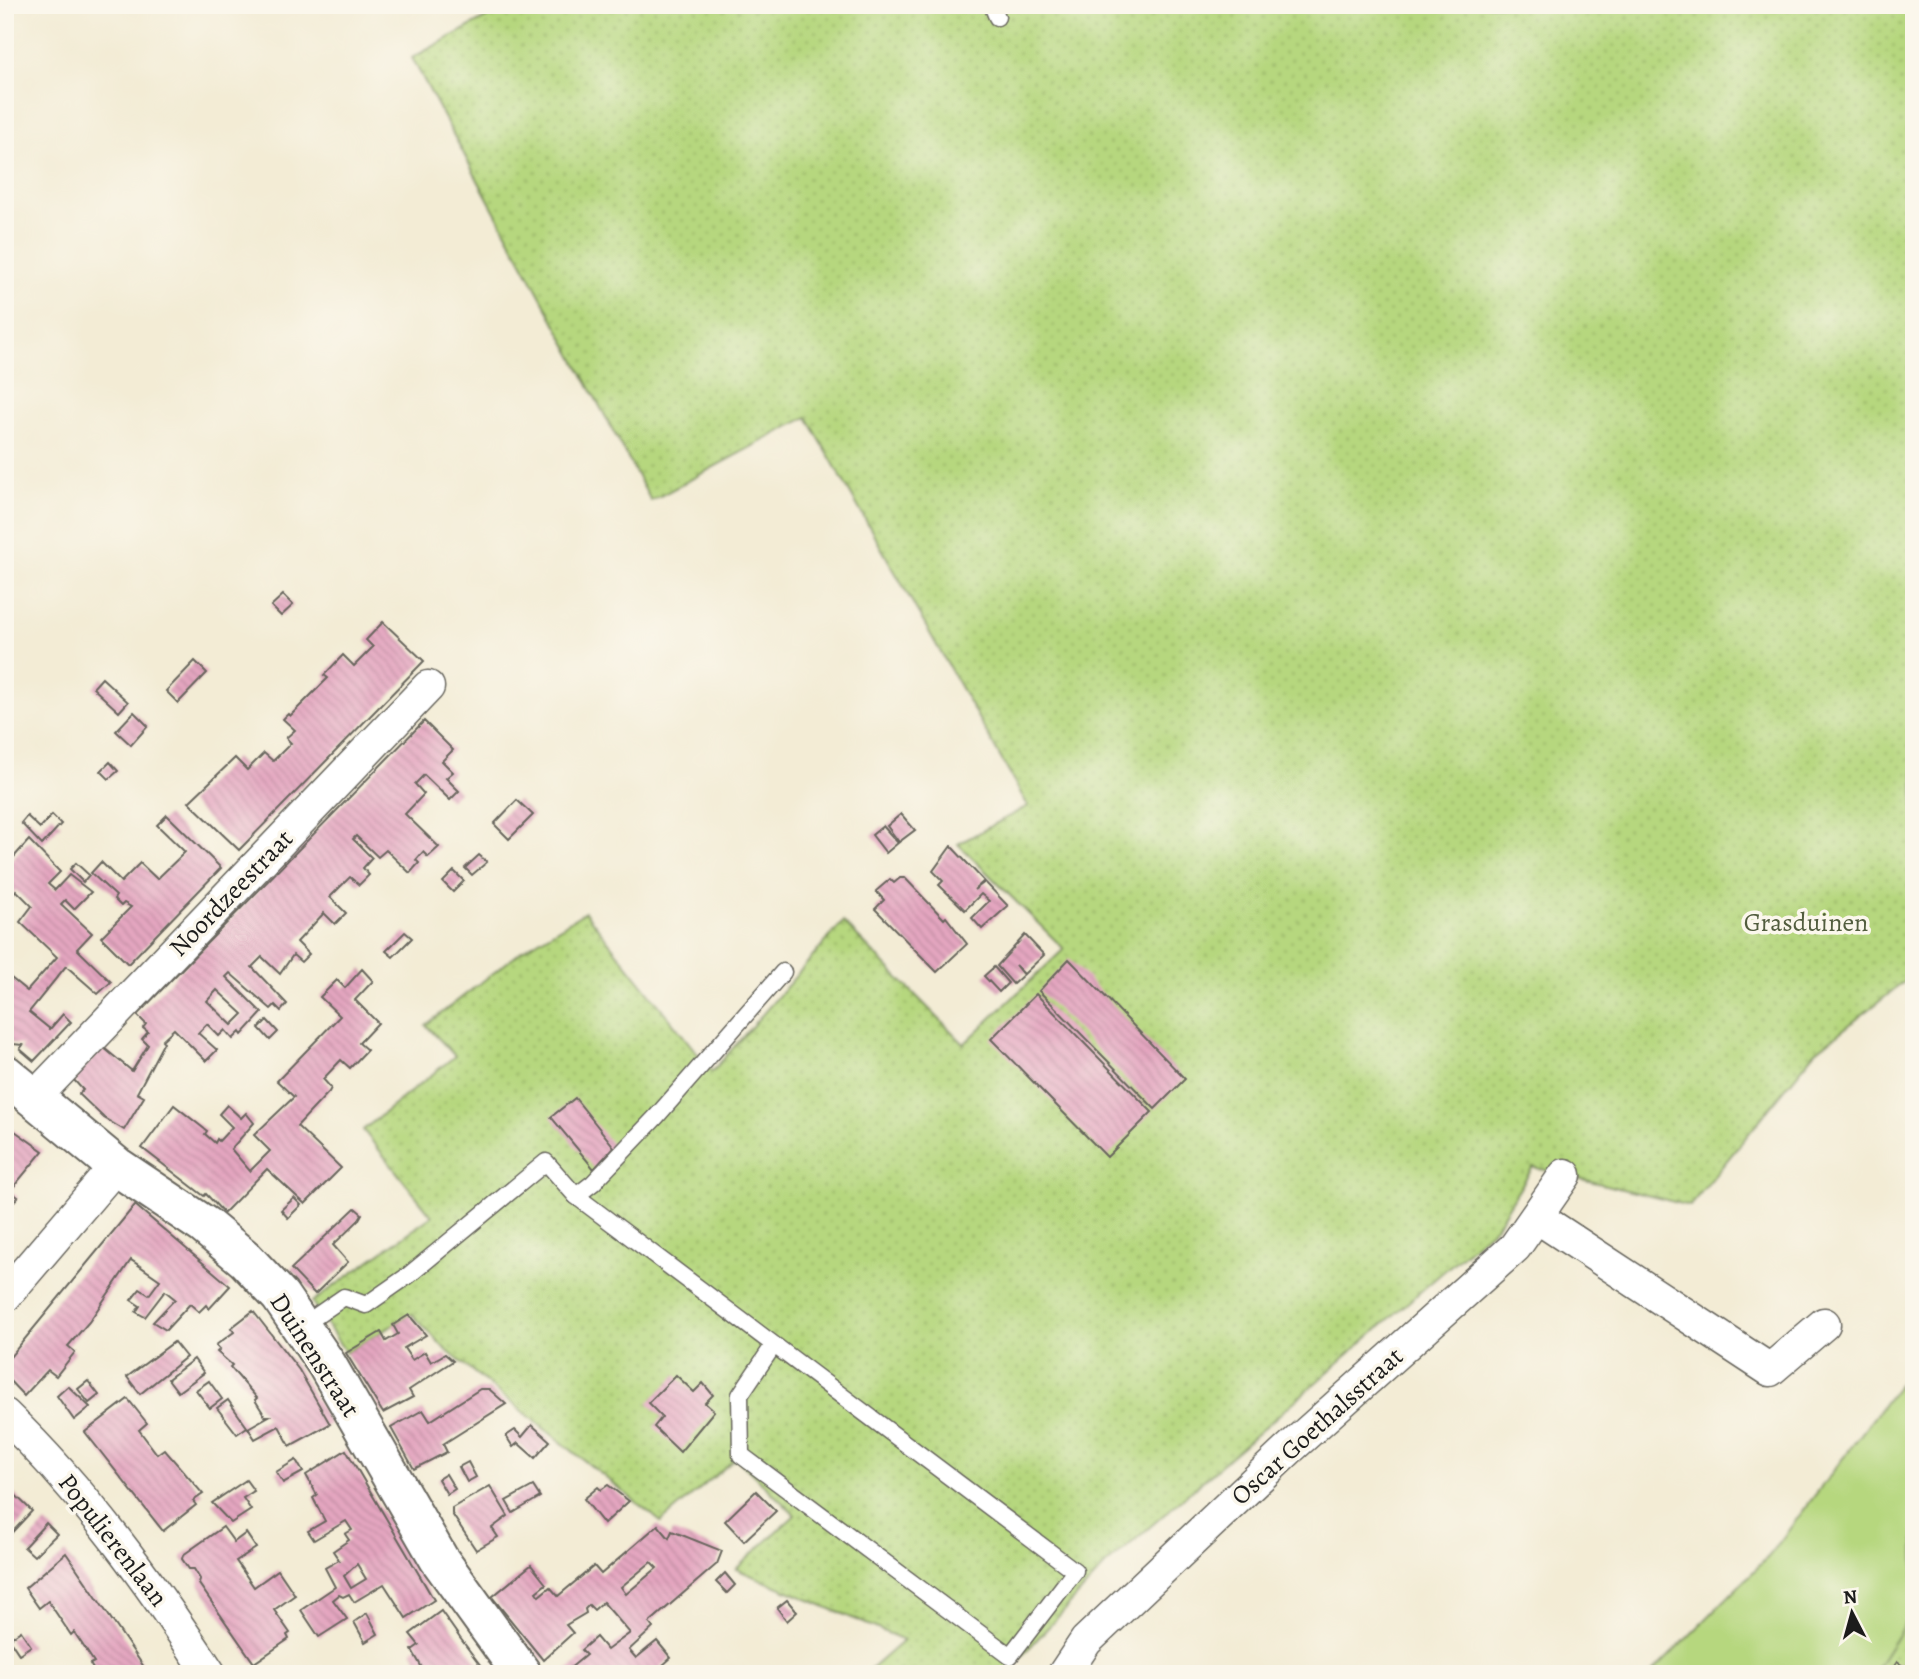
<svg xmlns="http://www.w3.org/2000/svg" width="1919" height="1679" viewBox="0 0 1919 1679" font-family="Alegreya,serif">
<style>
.grass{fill:#b6d77e;stroke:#697a4d;stroke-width:2}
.park{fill:url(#park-dots);stroke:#697a4d;stroke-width:2}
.building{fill:url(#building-back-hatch);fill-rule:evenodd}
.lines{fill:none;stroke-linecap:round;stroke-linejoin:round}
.service-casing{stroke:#67655d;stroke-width:19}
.minor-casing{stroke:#67655d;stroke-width:35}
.tertiary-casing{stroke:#67655d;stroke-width:42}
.service{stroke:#fff;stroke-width:16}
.minor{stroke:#fff;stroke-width:32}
.tertiary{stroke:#fff;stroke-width:38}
.labels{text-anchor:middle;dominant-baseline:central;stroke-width:7;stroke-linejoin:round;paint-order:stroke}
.street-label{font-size:26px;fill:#1c1c1c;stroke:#fbf7ec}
.park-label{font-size:26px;fill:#525d3e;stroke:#fbf7ec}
</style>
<defs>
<pattern id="park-dots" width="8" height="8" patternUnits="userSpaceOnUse" patternTransform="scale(1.75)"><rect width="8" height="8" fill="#b6d77e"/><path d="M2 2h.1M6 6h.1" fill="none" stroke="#9cb86c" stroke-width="1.8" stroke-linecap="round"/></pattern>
<pattern id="building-back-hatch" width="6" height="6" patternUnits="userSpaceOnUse" patternTransform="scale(1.75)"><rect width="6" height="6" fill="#e4a6c0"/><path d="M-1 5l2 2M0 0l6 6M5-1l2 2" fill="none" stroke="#c38ea4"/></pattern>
</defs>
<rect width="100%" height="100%" fill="#fbf7ec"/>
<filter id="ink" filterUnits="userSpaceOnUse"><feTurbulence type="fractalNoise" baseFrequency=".0143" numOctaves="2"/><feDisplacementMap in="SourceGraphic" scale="14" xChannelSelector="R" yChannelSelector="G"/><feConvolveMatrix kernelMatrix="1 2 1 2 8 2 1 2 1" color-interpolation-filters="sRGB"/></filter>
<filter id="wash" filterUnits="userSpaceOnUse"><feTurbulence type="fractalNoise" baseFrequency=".00686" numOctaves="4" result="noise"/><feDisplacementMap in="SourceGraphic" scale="28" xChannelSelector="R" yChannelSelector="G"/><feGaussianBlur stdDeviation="1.57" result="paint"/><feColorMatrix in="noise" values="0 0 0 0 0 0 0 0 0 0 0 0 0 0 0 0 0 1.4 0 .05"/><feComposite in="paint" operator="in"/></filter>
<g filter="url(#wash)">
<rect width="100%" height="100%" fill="#f3ecd5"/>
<polygon class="grass" points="1914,1364 1914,1610 1873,1674 1651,1674 1769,1556"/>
<g class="park">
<polygon points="509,5 1914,5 1914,974 1815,1052 1690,1206 1533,1167 1497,1225 1105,1566 1005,1674 865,1674 904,1640 736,1569 795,1515 736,1458 661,1522 446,1350 412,1314 346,1353 312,1302 432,1216 363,1130 455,1056 426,1025 523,950 585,912 712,1072 843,922 964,1044 1064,949 958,844 1028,806 807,417 651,501 412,58"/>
<polygon points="1914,1610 1914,1674 1873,1674"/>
</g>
<g id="blocks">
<g class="building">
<polygon points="283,595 293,605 281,616 271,606"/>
<polygon points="383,622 424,661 239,850 189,802 235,758 247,770 264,753 273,761 291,743 286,738 295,730 283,719 288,714 290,716 328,678 324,675 343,655 354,666 373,647 366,640"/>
<polygon points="195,661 207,673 178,703 166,691"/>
<polygon points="102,678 128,702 119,712 93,688"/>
<polygon points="134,712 148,726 131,745 116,731"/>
<path d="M 424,721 L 453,750 L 442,761 L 453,772 L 446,778 L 459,791 L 450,800 L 424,775 L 415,784 L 424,794 L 405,814 L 439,847 L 428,857 L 423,852 L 416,860 L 419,863 L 410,873 L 386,850 L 378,857 L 356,836 L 353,839 L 372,858 L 363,868 L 369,875 L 359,885 L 350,877 L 330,897 L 346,913 L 335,924 L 324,913 L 297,942 L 309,954 L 301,962 L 293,955 L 280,974 L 262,957 L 252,967 L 287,1004 L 281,1011 L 275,1005 L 271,1009 L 230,973 L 226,977 L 262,1013 L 242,1035 L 240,1032 L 233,1039 L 225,1030 L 219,1036 L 207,1024 L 198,1033 L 217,1050 L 206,1061 L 174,1029 L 162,1040 L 164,1042 L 137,1093 L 144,1097 L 124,1130 L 104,1118 L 79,1094 L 83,1090 L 73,1079 L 104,1048 L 132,1071 L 148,1045 L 142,1039 L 148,1032 L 143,1028 L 146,1024 L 137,1015 ZM 217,990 L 243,1014 L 232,1025 L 207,1001 Z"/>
<polygon points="110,762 118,771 109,779 101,771"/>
<polygon points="517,800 533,815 509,839 494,824"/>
<polygon points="901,814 915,830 899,842 887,826"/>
<polygon points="52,815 61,824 42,845 21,823 27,816 40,828"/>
<polygon points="167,815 221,868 128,964 101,937 131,907 124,903 121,906 114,899 116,896 91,873 101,862 121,882 140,863 157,879 185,852 157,825"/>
<polygon points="883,826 898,843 886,853 872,835"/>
<polygon points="29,840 60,872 48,884 55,890 69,875 91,892 74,909 65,900 61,904 92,933 77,949 111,982 98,994 66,966 29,1012 50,1029 63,1014 71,1022 34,1061 20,1049 23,1045 13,1044 5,1037 5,973 27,991 57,957 20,922 32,906 16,890 10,898 5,894 5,867"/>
<polygon points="951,846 984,881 974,890 985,882 1008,906 982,929 972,918 989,901 981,894 965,910 939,885 943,881 933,871"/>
<polygon points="479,855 487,862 472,875 465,868"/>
<polygon points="76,863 89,875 83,882 70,869"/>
<polygon points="454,871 464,881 453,892 443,882"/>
<polygon points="900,878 905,878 944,919 946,917 967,944 937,972 875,909 884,900 876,891 890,879 894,883"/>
<polygon points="405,932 412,938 393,957 386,951"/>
<polygon points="1025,935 1044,955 1024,974 1015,965 1023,975 1013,984 997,966"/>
<polygon points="1069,959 1185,1079 1155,1109 1039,991"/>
<polygon points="994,967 1008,983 999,992 984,976"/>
<polygon points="362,969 373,981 355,1000 378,1023 359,1043 367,1050 350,1068 341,1060 323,1079 331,1088 329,1092 297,1126 341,1168 305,1204 267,1169 224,1213 206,1194 204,1196 142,1148 174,1105 207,1131 205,1134 215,1143 217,1139 219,1141 232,1127 219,1114 227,1105 241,1118 246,1113 254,1123 231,1149 250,1171 270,1151 254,1135 294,1097 277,1081 340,1016 320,997 337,980 345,988"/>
<polygon points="1036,994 1152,1112 1107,1157 991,1039"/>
<polygon points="267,1020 278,1032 270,1040 259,1028"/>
<polygon points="575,1098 614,1147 594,1169 551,1117"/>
<polygon points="5,1124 43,1151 10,1191 18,1197 5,1212"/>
<polygon points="294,1198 301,1205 288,1218 281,1210"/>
<polygon points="135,1205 230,1286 209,1309 206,1305 199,1312 190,1304 166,1330 153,1322 175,1299 165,1291 145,1317 136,1312 140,1306 131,1300 140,1289 149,1295 160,1280 131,1260 89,1322 68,1346 75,1352 56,1376 48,1370 24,1396 5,1376 5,1363"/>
<polygon points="355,1208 362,1214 358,1221 333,1245 348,1262 315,1294 291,1269"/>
<polygon points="253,1311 299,1370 330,1424 290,1446 279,1426 255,1439 248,1428 269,1416 265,1416 255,1400 257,1398 230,1367 232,1365 217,1352 220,1349 216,1345 234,1332 231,1328"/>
<polygon points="409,1315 426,1335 404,1348 412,1360 425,1352 431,1362 445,1354 453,1361 409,1390 413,1397 383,1413 346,1353 381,1332 386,1341 398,1334 393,1325"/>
<polygon points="174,1342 186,1357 140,1394 127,1377"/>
<polygon points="194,1359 204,1373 178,1392 168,1379"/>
<polygon points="676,1375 694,1392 703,1383 713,1395 705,1403 714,1411 680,1452 654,1427 662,1417 648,1403"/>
<polygon points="88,1381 99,1395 89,1403 78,1389"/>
<polygon points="209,1381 222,1399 210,1408 196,1390"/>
<polygon points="68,1386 90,1407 74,1420 57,1396"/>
<polygon points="480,1389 489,1389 506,1404 443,1444 447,1452 414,1469 391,1428 423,1410 430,1421"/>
<polygon points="128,1399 147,1423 139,1430 157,1454 164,1449 203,1494 193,1501 196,1505 163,1531 85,1432"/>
<polygon points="228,1400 247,1427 237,1434 217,1408"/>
<polygon points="532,1425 550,1441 535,1458 518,1443 513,1447 506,1436 515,1430 522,1437"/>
<path d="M 346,1450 L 434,1600 L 406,1618 L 384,1584 L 354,1602 L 349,1594 L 343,1597 L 339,1595 L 333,1600 L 347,1619 L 319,1637 L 301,1610 L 335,1587 L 325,1568 L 339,1560 L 333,1551 L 349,1540 L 345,1534 L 352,1530 L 346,1521 L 314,1540 L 308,1531 L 325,1521 L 313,1498 L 317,1495 L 306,1475 ZM 357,1564 L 366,1579 L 351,1588 L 344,1576 Z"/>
<polygon points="296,1460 303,1472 283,1483 276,1472"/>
<polygon points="468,1462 476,1477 467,1482 459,1467"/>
<polygon points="446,1474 455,1489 447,1494 438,1479"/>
<polygon points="246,1480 254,1491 243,1498 251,1510 231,1523 212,1503"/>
<polygon points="5,1485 32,1511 5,1540"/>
<polygon points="608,1485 629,1501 604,1524 584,1499 598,1487 601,1490"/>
<polygon points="490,1486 508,1516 492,1528 498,1537 476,1550 452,1514 452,1508"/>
<polygon points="533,1486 540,1497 513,1513 506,1501"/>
<polygon points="756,1491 776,1511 744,1541 725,1521"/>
<polygon points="46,1523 57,1534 34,1556 24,1547"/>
<path d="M 658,1525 L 669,1538 L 672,1531 L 722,1551 L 717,1564 L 649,1623 L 653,1628 L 629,1650 L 636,1658 L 657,1641 L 671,1658 L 653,1674 L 563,1674 L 586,1655 L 581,1650 L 596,1637 L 607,1650 L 630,1633 L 603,1602 L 594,1610 L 589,1605 L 585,1609 L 586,1613 L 566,1625 L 573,1633 L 543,1660 L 492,1597 L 531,1565 L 546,1584 L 536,1592 L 539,1596 L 550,1587 L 558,1596 L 594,1566 L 601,1574 ZM 651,1562 L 657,1568 L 626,1594 L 621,1587 Z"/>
<polygon points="223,1527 234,1542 246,1533 256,1548 236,1561 254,1587 278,1570 295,1595 274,1610 290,1633 287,1635 289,1639 254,1663 199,1584 200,1579 194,1569 189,1569 182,1559 183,1555"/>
<polygon points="66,1553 144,1667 134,1674 96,1674 90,1664 94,1662 74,1632 71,1635 48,1601 39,1608 25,1588"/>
<polygon points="725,1573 735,1585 727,1593 716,1582"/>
<polygon points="787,1600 797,1612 787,1621 777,1608"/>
<polygon points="441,1611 460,1638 487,1674 427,1674 421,1666 412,1650 419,1645 410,1634"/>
<polygon points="367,1613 378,1634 365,1642 354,1622"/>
<polygon points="21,1631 31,1646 19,1654 9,1639"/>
<polygon points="1897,1662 1914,1673 1914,1674 1889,1674"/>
</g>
</g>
</g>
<g filter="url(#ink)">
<use href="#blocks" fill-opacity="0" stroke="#67655d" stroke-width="2"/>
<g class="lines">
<g class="service-casing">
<g id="service">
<polyline points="992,5 997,17"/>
<polyline points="576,1196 1075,1571 1010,1656 741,1455 740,1395 773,1346"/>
<polyline points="302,1326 344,1297 366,1305 409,1275 546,1162 576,1196 593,1183 656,1117 783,972"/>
</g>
</g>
<g class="minor-casing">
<g id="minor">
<polyline points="34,1098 428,687"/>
<polyline points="1537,1217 1770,1370 1824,1324"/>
<polyline points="5,1296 116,1166"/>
<path d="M 5,1415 C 85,1492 149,1581 210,1674"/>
<polyline points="1064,1674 1086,1641 1288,1450 1515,1247 1565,1175"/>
</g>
</g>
<g class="tertiary-casing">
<polyline id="tertiary" points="5,1074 116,1166 204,1225 245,1259 280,1296 327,1365 439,1559 522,1674"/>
</g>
<use href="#service" class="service"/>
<use href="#minor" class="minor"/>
<use href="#tertiary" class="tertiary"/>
</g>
</g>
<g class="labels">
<g class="street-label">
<text transform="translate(231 893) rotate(-46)">Noordzeestraat</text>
<text transform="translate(315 1355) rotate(57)">Duinenstraat</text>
<text transform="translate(1317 1426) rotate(-42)">Oscar Goethalsstraat</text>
<text transform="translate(113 1540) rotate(52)">Populierenlaan</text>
</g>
<g class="park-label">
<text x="1806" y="922">Grasduinen</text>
</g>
</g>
<rect width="1919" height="1679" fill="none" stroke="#fbf7ec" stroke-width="28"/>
<g transform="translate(1852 1613) rotate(354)" stroke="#fbf7ec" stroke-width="5" paint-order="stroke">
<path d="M0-5L12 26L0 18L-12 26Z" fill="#1c1c1c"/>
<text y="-10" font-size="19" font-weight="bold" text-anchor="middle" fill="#1c1c1c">N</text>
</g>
</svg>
